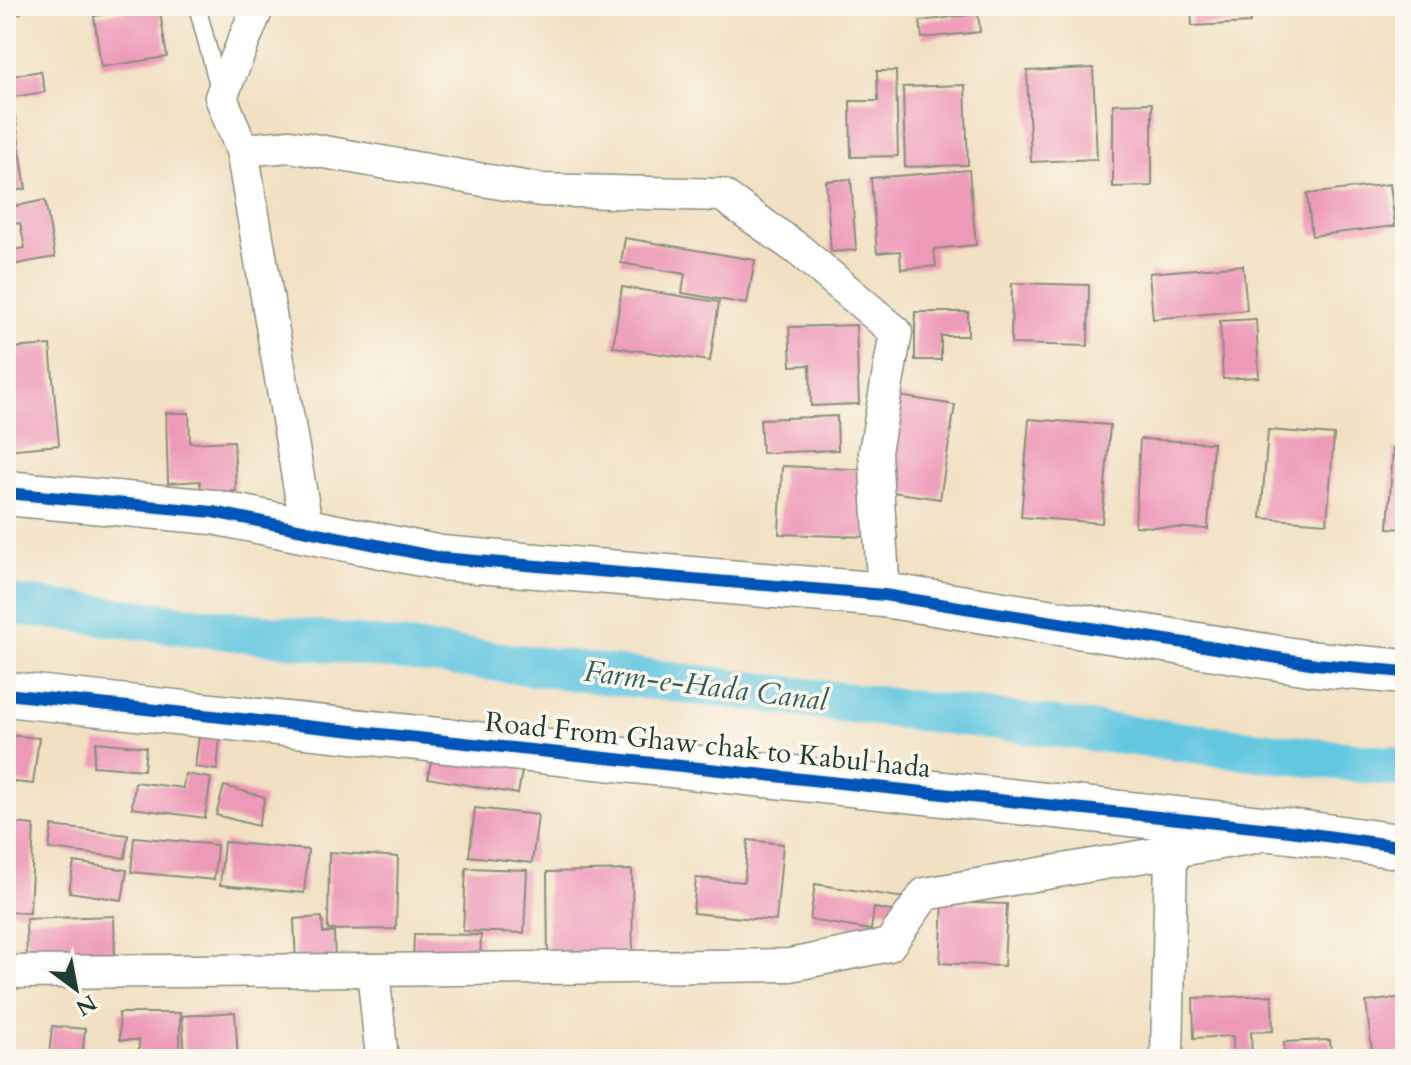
<svg xmlns="http://www.w3.org/2000/svg" width="1411" height="1065" viewBox="0 0 1411 1065" font-family="Cardo,serif">
<style>
.lines{fill:none;stroke-linecap:round;stroke-linejoin:round}
.canal{stroke:#63c7e0;stroke-width:40}
.building{fill:#ed99b8}
.lane-casing{stroke:#888e7b;stroke-width:19}
.street-casing{stroke:#888e7b;stroke-width:35}
.secondary-casing{stroke:#888e7b;stroke-width:47}
.lane{stroke:#fff;stroke-width:16}
.street{stroke:#fff;stroke-width:32}
.secondary{stroke:#fff;stroke-width:44}
.cycleway-casing{stroke:#fbf7ec;stroke-width:17}
.cycleway{stroke:#0057b8;stroke-width:12}
.labels{text-anchor:middle;dominant-baseline:central;stroke-width:7;stroke-linejoin:round;paint-order:stroke}
.street-label{font-size:28px;fill:#1f3d34;stroke:#fbf7ec}
.water-label{font-size:30px;font-style:italic;fill:#30605f;stroke:#fbf7ec}
</style>
<rect width="100%" height="100%" fill="#fbf7ec"/>
<filter id="ink" filterUnits="userSpaceOnUse"><feTurbulence type="fractalNoise" baseFrequency=".0125" numOctaves="2"/><feDisplacementMap in="SourceGraphic" scale="16" xChannelSelector="R" yChannelSelector="G"/><feConvolveMatrix kernelMatrix="1 2 1 2 8 2 1 2 1" color-interpolation-filters="sRGB"/></filter>
<filter id="wash" filterUnits="userSpaceOnUse"><feTurbulence type="fractalNoise" baseFrequency=".006" numOctaves="4" result="noise"/><feDisplacementMap in="SourceGraphic" scale="32" xChannelSelector="R" yChannelSelector="G"/><feGaussianBlur stdDeviation="1.8" result="paint"/><feColorMatrix in="noise" values="0 0 0 0 0 0 0 0 0 0 0 0 0 0 0 0 0 1.4 0 .05"/><feComposite in="paint" operator="in"/></filter>
<g filter="url(#wash)">
<rect width="100%" height="100%" fill="#f1e0c2"/>
<g class="lines">
<polyline class="canal" points="6,604 1405,768"/>
</g>
<g id="blocks">
<g class="building">
<polygon points="154,6 159,6 167,57 101,67 94,16"/>
<polygon points="1191,6 1249,6 1250,23 1192,26"/>
<polygon points="978,14 980,32 922,38 920,21"/>
<polygon points="1093,68 1097,159 1031,162 1027,71"/>
<polygon points="41,71 45,92 12,97 26,189 6,192 6,77"/>
<polygon points="877,71 896,71 898,156 851,157 850,101 878,101"/>
<polygon points="965,85 968,165 905,167 903,87"/>
<polygon points="1152,103 1152,186 1113,187 1113,104"/>
<polygon points="969,170 976,245 934,249 936,266 901,269 900,251 877,253 871,178"/>
<polygon points="851,179 856,250 831,252 826,181"/>
<polygon points="1390,184 1395,226 1312,236 1307,194"/>
<polygon points="45,200 55,257 6,266 6,251 25,248 20,223 6,225 6,208"/>
<polygon points="625,238 755,260 747,304 682,293 685,274 621,263"/>
<polygon points="1243,265 1247,310 1153,319 1149,273"/>
<polygon points="1012,283 1089,285 1088,346 1011,344"/>
<polygon points="622,287 719,302 710,361 613,347"/>
<polygon points="915,312 968,312 968,336 941,336 941,360 915,360"/>
<polygon points="1256,319 1259,377 1223,379 1220,321"/>
<polygon points="856,325 859,404 811,406 810,365 791,366 789,327"/>
<polygon points="6,336 8,336 14,378 6,379"/>
<polygon points="50,345 59,445 6,450 6,384 14,384 15,387 12,348"/>
<polygon points="893,395 955,405 940,499 878,490"/>
<polygon points="166,413 189,413 190,443 234,441 236,491 201,492 200,481 168,483"/>
<polygon points="837,416 838,450 762,453 760,419"/>
<polygon points="1029,419 1110,425 1102,523 1021,517"/>
<polygon points="1268,430 1334,435 1327,523 1261,518"/>
<polygon points="1140,439 1213,443 1208,529 1135,526"/>
<polygon points="1393,448 1405,449 1405,529 1388,528"/>
<polygon points="782,466 873,470 870,537 779,534"/>
<polygon points="6,735 39,738 33,784 6,781"/>
<polygon points="199,735 220,738 217,770 195,767"/>
<polygon points="96,742 146,747 144,770 93,766"/>
<polygon points="434,744 524,760 518,794 428,778"/>
<polygon points="185,774 211,778 205,818 132,808 135,782 183,788"/>
<polygon points="224,786 265,797 258,826 216,815"/>
<polygon points="475,808 538,815 532,863 469,856"/>
<polygon points="12,823 34,825 30,913 6,912 6,847 11,847"/>
<polygon points="52,826 128,835 125,858 49,849"/>
<polygon points="134,837 217,845 214,880 131,872"/>
<polygon points="748,840 783,844 776,921 693,913 696,878 744,882"/>
<polygon points="224,842 308,850 304,893 220,885"/>
<polygon points="329,852 398,857 396,929 328,930"/>
<polygon points="74,862 127,870 122,900 69,892"/>
<polygon points="466,868 527,870 524,933 463,931"/>
<polygon points="632,870 633,963 548,964 547,872"/>
<polygon points="815,884 905,898 903,913 874,908 871,930 810,920"/>
<polygon points="943,902 1007,904 1004,966 940,963"/>
<polygon points="114,916 115,961 27,964 26,919"/>
<polygon points="322,917 323,933 334,932 335,962 296,964 294,919"/>
<polygon points="414,934 481,935 480,961 413,960"/>
<polygon points="1272,995 1273,1031 1251,1032 1252,1059 1233,1059 1233,1036 1194,1038 1193,998"/>
<polygon points="1405,997 1405,1059 1373,1059 1366,1002"/>
<polygon points="235,1012 238,1059 185,1059 182,1016"/>
<polygon points="119,1013 180,1013 180,1059 139,1059 139,1040 120,1040"/>
<polygon points="52,1026 85,1029 82,1059 49,1057"/>
<polygon points="1330,1040 1331,1059 1284,1059 1284,1042"/>
</g>
</g>
</g>
<g filter="url(#ink)">
<use href="#blocks" fill-opacity="0" stroke="#888e7b" stroke-width="2"/>
<g class="lines">
<g class="lane-casing">
<g id="lane">
<polyline points="197,6 219,89"/>
<polyline points="6,8 16,6"/>
</g>
</g>
<g class="street-casing">
<g id="street">
<polyline points="258,6 221,97 242,150 307,530"/>
<polyline points="242,150 290,146 541,190 722,195 799,250 896,332 875,452 884,595"/>
<polyline points="373,970 382,1059"/>
<polyline points="6,972 373,970 790,965 889,945 925,894 1255,837"/>
<polyline points="1167,1059 1171,852"/>
</g>
</g>
<g class="secondary-casing">
<g id="secondary">
<polyline points="6,493 213,512 441,558 884,595 1316,664 1405,672"/>
<polyline points="6,694 1290,831 1405,847"/>
</g>
</g>
<use href="#lane" class="lane"/>
<use href="#street" class="street"/>
<use href="#secondary" class="secondary"/>
<g class="cycleway-casing">
<g id="cycleway">
<polyline points="6,493 213,512 441,558 884,595 1316,664 1405,672"/>
<polyline points="6,694 1290,831 1405,847"/>
</g>
</g>
<use href="#cycleway" class="cycleway"/>
</g>
</g>
<g class="labels">
<g class="street-label">
<text transform="translate(708 745) rotate(6)">Road From Ghaw chak to Kabul hada</text>
</g>
<g class="water-label">
<text transform="translate(706 686) rotate(7)">Farm-e-Hada Canal</text>
</g>
</g>
<rect width="1411" height="1065" fill="none" stroke="#fbf7ec" stroke-width="32"/>
<g transform="translate(76 989) rotate(148)" stroke="#fbf7ec" stroke-width="6" paint-order="stroke">
<path d="M0-6L14 30L0 20L-14 30Z" fill="#1f3d34"/>
<text y="-12" font-size="22" font-weight="bold" text-anchor="middle" fill="#1f3d34">N</text>
</g>
</svg>
